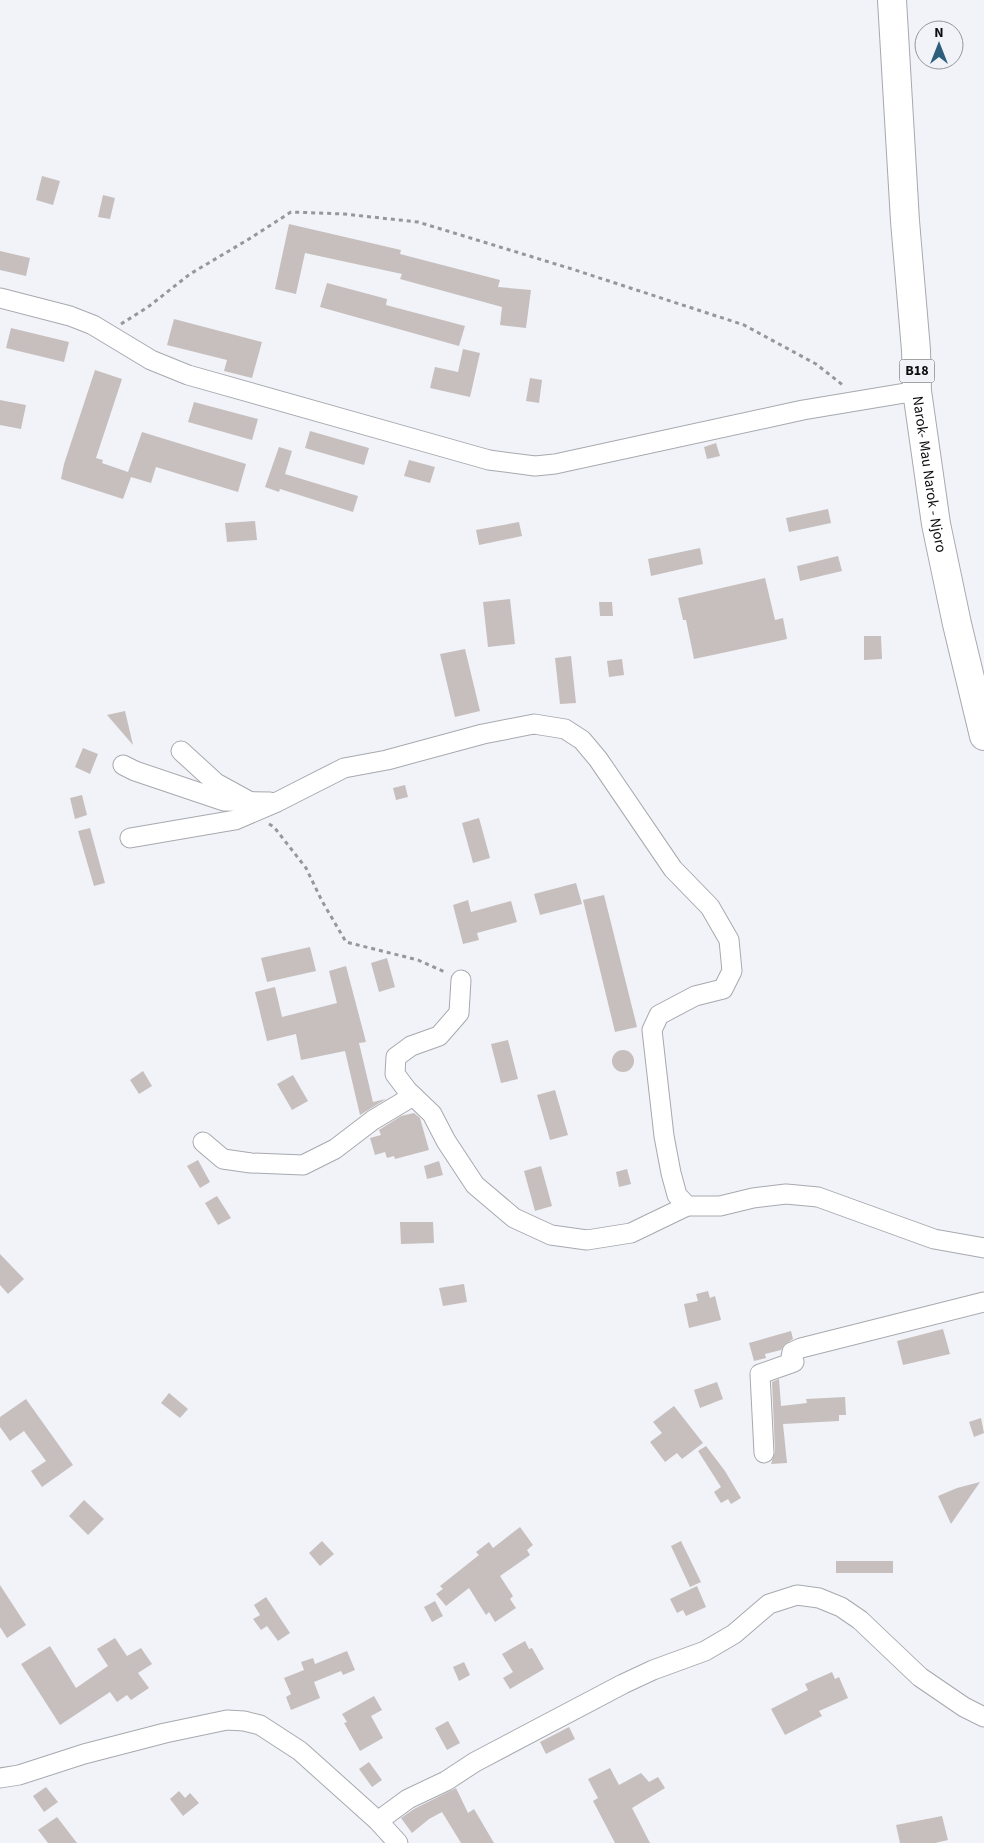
<svg xmlns="http://www.w3.org/2000/svg" width="984" height="1843" viewBox="0 0 984 1843" font-family="'Source Sans 3',sans-serif">
<style>
.building{fill:#c7bfbd}
.lines{fill:none;stroke-linecap:round;stroke-linejoin:round}
.minor-casing{stroke:#a7a9af;stroke-width:21}
.highway-casing{stroke:#a7a9af;stroke-width:30}
.path{stroke:#96979c;stroke-width:3;stroke-dasharray:4 4;stroke-linecap:butt}
.minor{stroke:#fff;stroke-width:19}
.highway{stroke:#fff;stroke-width:28}
.labels{text-anchor:middle;dominant-baseline:central;stroke-width:4.5;stroke-linejoin:round;paint-order:stroke}
.shield{fill:#f1f3f9;stroke:#515255;stroke-width:1}
.shield-label{font-size:14px;font-weight:bold;fill:#0d0d0f}
.street-label{font-size:15px;fill:#0d0d0f;stroke:#f1f3f9}
</style>
<rect width="100%" height="100%" fill="#f1f3f9"/>
<g class="building">
<polygon points="42,176 60,181 53,205 36,200"/>
<polygon points="103,195 115,198 110,219 98,217"/>
<polygon points="289,224 401,250 400,254 500,280 498,287 531,290 526,328 500,325 502,307 400,279 402,274 305,253 296,294 275,289"/>
<polygon points="0,251 30,258 26,276 0,270"/>
<polygon points="327,283 387,299 386,305 465,326 459,346 320,307"/>
<polygon points="174,319 262,342 252,378 224,371 227,360 167,345"/>
<polygon points="11,328 69,342 64,362 6,348"/>
<polygon points="463,349 480,353 470,397 430,388 435,367 458,372"/>
<polygon points="95,370 122,379 96,458 103,460 102,463 128,472 142,432 246,464 238,492 156,467 151,483 131,477 123,499 61,479 64,464"/>
<polygon points="530,378 542,380 539,403 526,401"/>
<polygon points="0,400 26,405 21,429 0,425"/>
<polygon points="194,402 258,419 252,440 188,422"/>
<polygon points="310,431 369,448 364,465 305,448"/>
<polygon points="716,443 720,456 707,459 704,447"/>
<polygon points="279,447 292,451 285,474 358,496 353,512 280,489 279,492 265,487"/>
<polygon points="409,460 435,467 430,483 404,476"/>
<polygon points="828,509 831,523 789,532 786,518"/>
<polygon points="255,521 257,540 227,542 225,523"/>
<polygon points="519,522 522,536 479,545 476,530"/>
<polygon points="700,548 703,564 651,576 648,559"/>
<polygon points="838,556 842,571 800,581 797,566"/>
<polygon points="765,578 775,620 783,618 787,639 694,659 686,620 683,620 678,598"/>
<polygon points="510,599 515,644 488,647 483,602"/>
<polygon points="599,602 612,602 613,616 600,616"/>
<polygon points="864,636 881,636 882,659 864,660"/>
<polygon points="465,649 480,711 455,717 440,654"/>
<polygon points="571,656 576,703 560,704 555,658"/>
<polygon points="622,659 624,675 609,677 607,661"/>
<polygon points="125,711 133,745 107,715"/>
<polygon points="83,748 98,754 90,774 75,767"/>
<polygon points="405,785 408,797 396,800 393,788"/>
<polygon points="82,795 87,815 75,819 70,798"/>
<polygon points="479,818 490,858 473,863 462,823"/>
<polygon points="90,828 105,883 94,886 78,831"/>
<polygon points="576,883 582,904 540,915 534,894"/>
<polygon points="604,895 637,1027 615,1032 583,900"/>
<polygon points="468,900 471,912 511,901 517,922 477,933 479,940 463,944 453,905"/>
<polygon points="310,947 316,971 267,982 261,958"/>
<polygon points="387,958 395,987 379,992 371,963"/>
<polygon points="346,966 366,1042 359,1043 373,1102 386,1099 360,1115 345,1051 301,1060 296,1034 267,1041 255,992 275,987 282,1017 337,1003 329,971"/>
<polygon points="508,1040 518,1079 501,1083 491,1044"/>
<circle cx="623" cy="1061" r="11"/>
<polygon points="143,1071 152,1086 139,1094 130,1080"/>
<polygon points="293,1075 308,1101 292,1110 277,1084"/>
<polygon points="555,1090 568,1135 550,1140 537,1095"/>
<polygon points="414,1113 420,1118 429,1150 395,1159 394,1156 387,1158 385,1152 375,1155 370,1138 381,1135 379,1130 401,1116"/>
<polygon points="198,1160 210,1182 200,1188 187,1166"/>
<polygon points="439,1161 443,1175 427,1179 424,1166"/>
<polygon points="541,1166 552,1206 535,1211 524,1171"/>
<polygon points="627,1169 631,1184 619,1187 616,1172"/>
<polygon points="217,1196 231,1218 218,1225 205,1203"/>
<polygon points="400,1222 433,1222 434,1243 401,1244"/>
<polygon points="0,1254 24,1279 8,1294 0,1285"/>
<polygon points="464,1284 467,1302 443,1306 439,1288"/>
<polygon points="708,1291 710,1298 715,1296 721,1320 689,1328 684,1304 698,1301 696,1294"/>
<polygon points="943,1329 950,1354 903,1365 897,1341"/>
<polygon points="791,1331 793,1339 784,1345 781,1350 765,1354 766,1358 754,1361 749,1343"/>
<polygon points="779,1379 781,1406 807,1403 806,1399 845,1397 846,1415 839,1415 839,1421 783,1424 787,1463 771,1464 775,1452 772,1382"/>
<polygon points="717,1382 723,1399 700,1408 694,1390"/>
<polygon points="169,1393 188,1409 180,1418 161,1403"/>
<polygon points="26,1399 73,1465 42,1487 31,1471 46,1461 24,1431 10,1441 0,1427 0,1417"/>
<polygon points="674,1406 703,1443 682,1459 677,1453 665,1462 650,1442 662,1433 653,1422"/>
<polygon points="981,1418 984,1433 974,1437 969,1422"/>
<polygon points="706,1446 725,1471 741,1498 731,1504 728,1499 721,1503 714,1492 721,1487 698,1451"/>
<polygon points="980,1482 951,1524 938,1496 957,1488"/>
<polygon points="84,1500 104,1519 88,1535 69,1516"/>
<polygon points="520,1527 533,1545 527,1550 530,1555 500,1576 513,1596 510,1599 516,1608 495,1622 489,1612 486,1615 469,1588 446,1606 436,1594 443,1589 440,1586 479,1555 476,1552 489,1542 493,1548"/>
<polygon points="322,1541 334,1554 320,1566 309,1553"/>
<polygon points="681,1541 701,1582 690,1587 671,1546"/>
<rect x="836" y="1561" width="57" height="12"/>
<polygon points="0,1585 26,1625 7,1638 0,1627"/>
<polygon points="697,1586 706,1607 686,1616 683,1610 677,1613 670,1599"/>
<polygon points="266,1597 290,1633 278,1641 267,1626 261,1630 253,1619 260,1615 254,1605"/>
<polygon points="435,1601 443,1616 432,1622 424,1607"/>
<polygon points="115,1638 127,1656 141,1648 152,1664 138,1673 149,1688 131,1700 127,1695 117,1702 110,1692 60,1725 21,1664 50,1646 76,1688 108,1666 97,1649"/>
<polygon points="525,1641 529,1649 532,1648 544,1669 510,1689 503,1678 513,1672 502,1654"/>
<polygon points="347,1651 355,1670 343,1675 341,1671 314,1682 320,1698 291,1710 286,1697 291,1694 284,1678 304,1670 301,1662 313,1658 315,1664"/>
<polygon points="464,1662 470,1675 459,1681 453,1667"/>
<polygon points="832,1672 835,1679 839,1677 848,1698 819,1711 822,1716 785,1735 771,1709 808,1690 805,1684"/>
<polygon points="374,1696 382,1710 371,1716 383,1738 360,1751 344,1723 347,1722 342,1714"/>
<polygon points="448,1721 460,1743 447,1750 435,1728"/>
<polygon points="569,1727 575,1739 546,1754 540,1742"/>
<polygon points="369,1762 382,1780 372,1787 359,1769"/>
<polygon points="610,1768 619,1785 641,1773 649,1782 658,1777 665,1788 632,1808 650,1843 615,1843 593,1801 598,1798 588,1779"/>
<polygon points="46,1787 58,1802 44,1812 33,1796"/>
<polygon points="456,1788 468,1813 474,1809 494,1843 461,1843 442,1812 429,1819 412,1833 401,1818 414,1809"/>
<polygon points="179,1791 185,1798 190,1793 199,1803 183,1816 170,1799"/>
<polygon points="942,1816 948,1840 935,1843 900,1843 896,1825"/>
<polygon points="57,1817 77,1843 48,1843 38,1830"/>
</g>
<g class="lines">
<g class="minor-casing">
<g id="minor">
<polyline points="0,298 70,316 93,325 151,360 188,375 489,460 535,466 555,464 803,410 917,391"/>
<polyline points="181,751 216,783 247,800"/>
<polyline points="123,765 135,771 224,801 270,802"/>
<polyline points="130,838 235,820 277,802 344,768 387,760 483,734 534,724 565,729 582,740 598,759 673,869 710,907 729,940 732,971 723,989 695,996 659,1015 652,1030 664,1136 671,1173 677,1195 687,1206 720,1206 753,1198 786,1194 818,1197 934,1239 984,1248"/>
<polyline points="461,980 459,1013 439,1036 411,1046 396,1057 395,1074 407,1090 432,1114 446,1141 475,1185 514,1218 551,1235 587,1240 631,1233 687,1206"/>
<polyline points="203,1142 223,1159 251,1163 303,1165 335,1149 373,1120 413,1096"/>
<polyline points="764,1453 760,1374 794,1362 791,1357 792,1352 801,1348 984,1302"/>
<polyline points="0,1778 19,1775 84,1754 165,1733 227,1720 244,1721 260,1725 300,1751 378,1821 398,1843"/>
<polyline points="378,1821 408,1799 446,1781 475,1762 623,1684 653,1670 705,1651 734,1634 769,1604 797,1595 819,1598 841,1607 860,1620 920,1677 964,1707 984,1717"/>
</g>
</g>
<g class="highway-casing">
<g id="highway">
<path id="s1" d="M 892,0 L 905,221 L 916,350 L 917,391 L 936,524 L 957,624 L 984,736"/>
</g>
</g>
<g class="path">
<polyline points="121,324 148,307 190,274 249,239 291,212 344,214 418,222 572,269 744,325 816,364 844,386"/>
<polyline points="269,824 274,827 306,868 322,901 346,942 418,960 447,973"/>
</g>
<use href="#minor" class="minor"/>
<use href="#highway" class="highway"/>
</g>
<g class="labels">
<rect class="shield" x="899.5" y="359.5" width="35" height="23" rx="4"/>
<g class="shield-label">
<text x="917" y="371">B18</text>
</g>
<g class="street-label">
<text stroke="none"><textPath href="#s1" startOffset="476">Narok- Mau Narok - Njoro</textPath></text>
</g>
</g>
<g transform="translate(939 45)"><circle r="24" fill="#f1f3f9" stroke="#96979b"/>
<path d="M0-4L9 19L0 12L-9 19Z" fill="#2d5e7c"/>
<text y="-8" font-size="14" font-weight="bold" text-anchor="middle" fill="#0d0d0f">N</text>
</g>
</svg>
